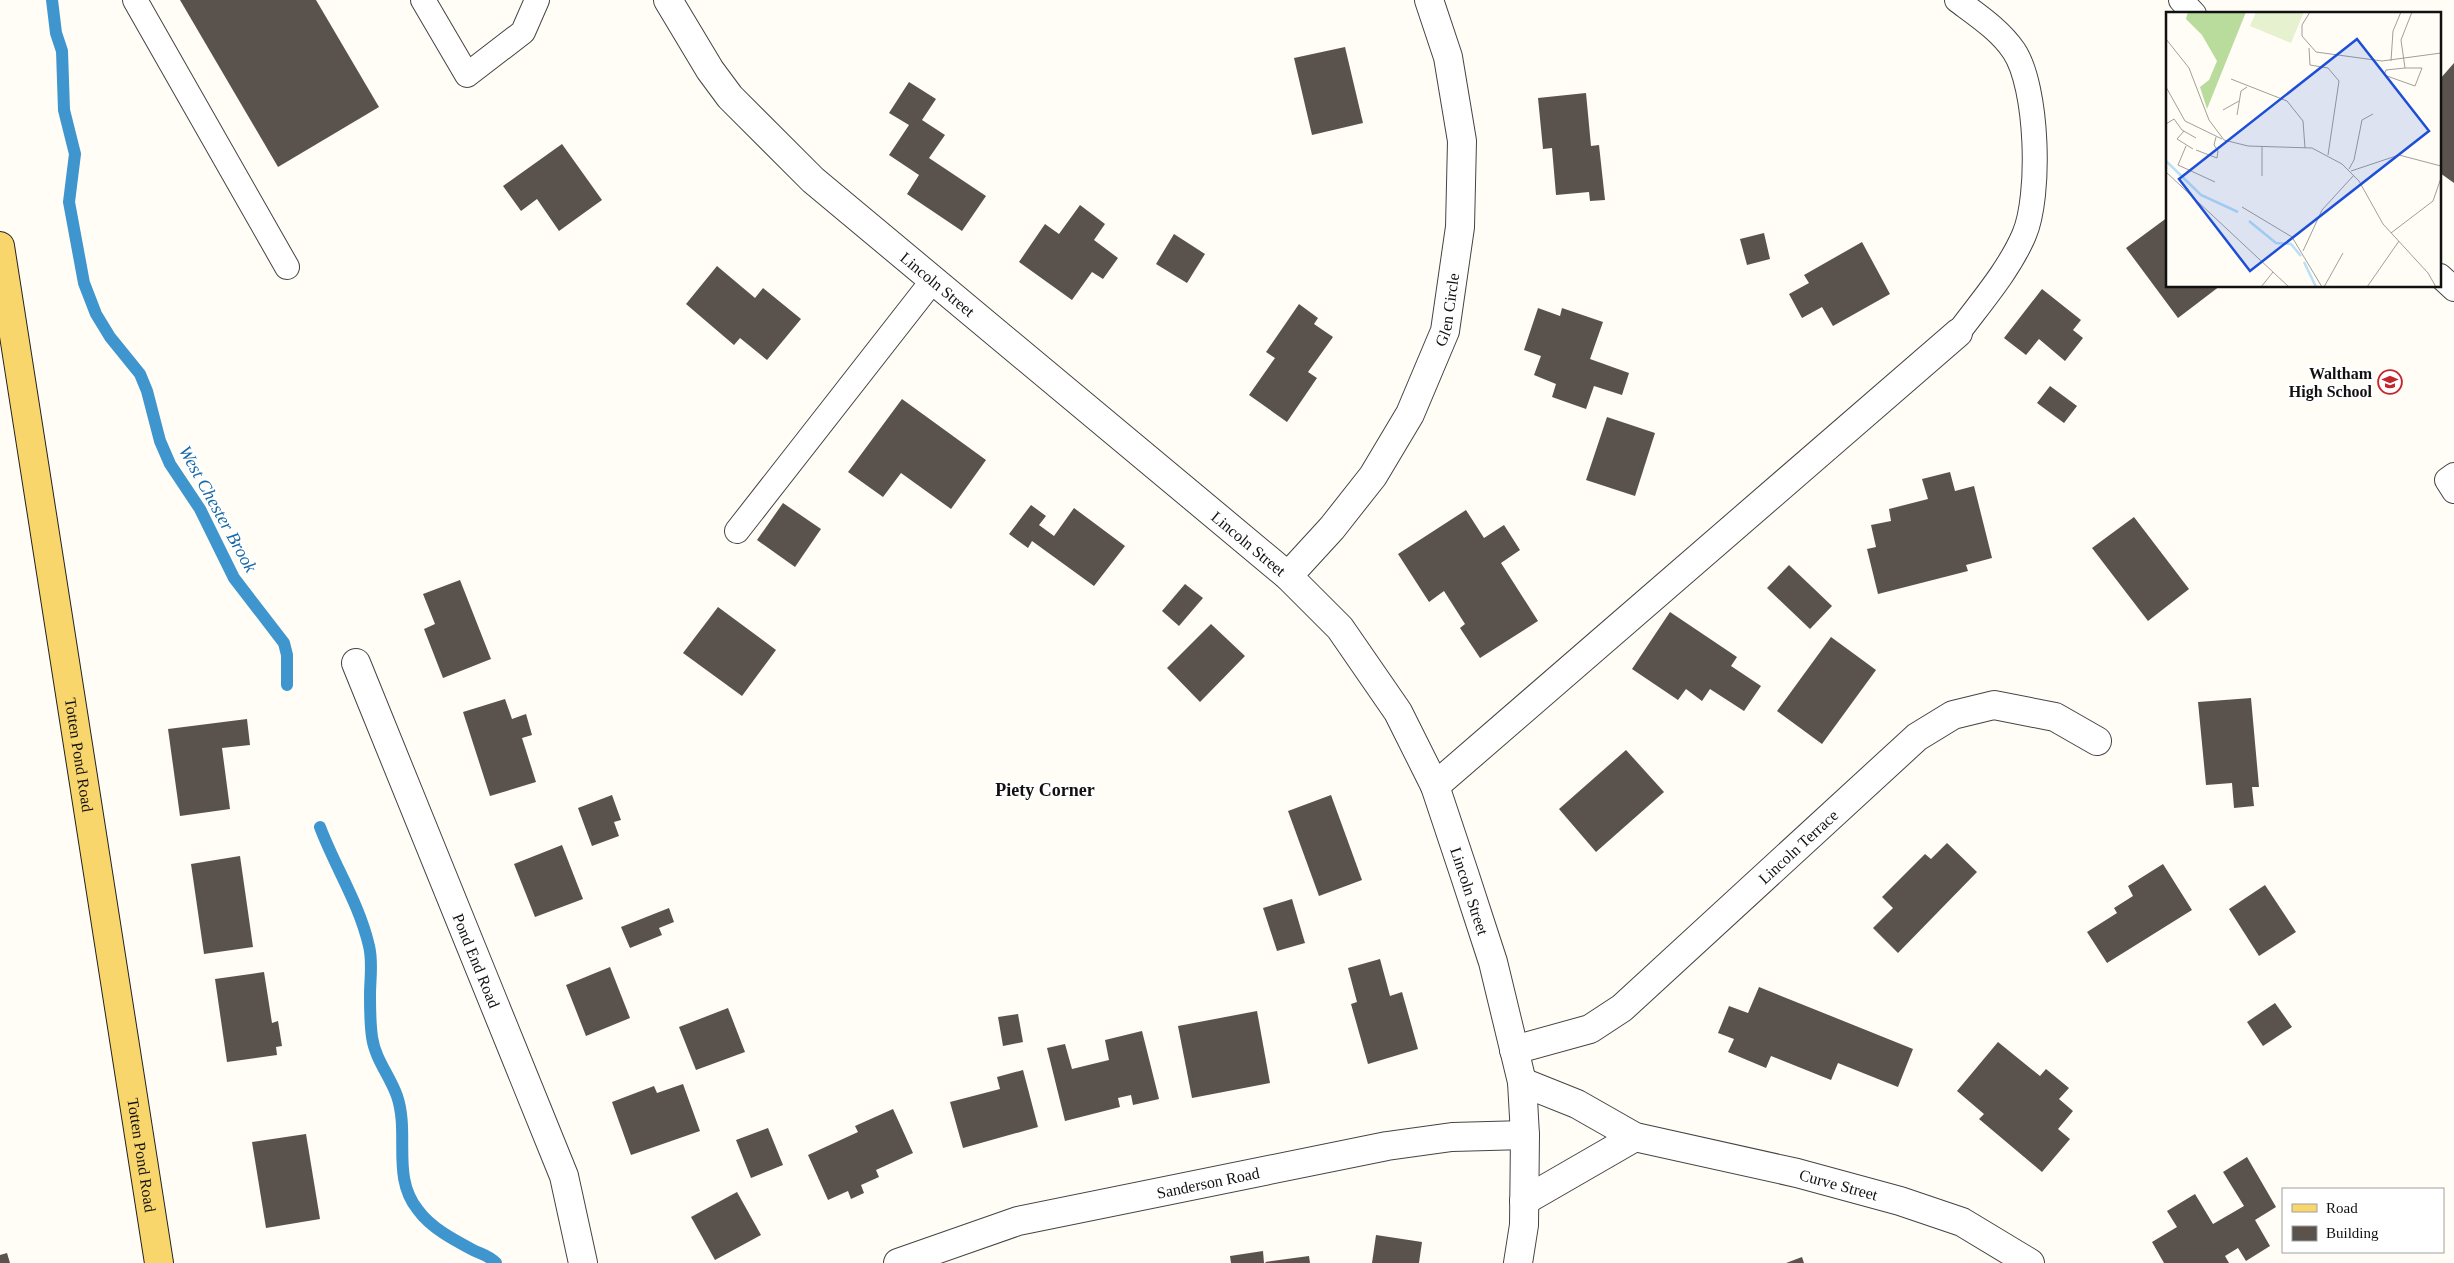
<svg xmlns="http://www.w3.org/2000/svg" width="2454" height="1263" viewBox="0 0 2454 1263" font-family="'Times New Roman',serif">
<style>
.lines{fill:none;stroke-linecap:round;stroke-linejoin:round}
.stream{stroke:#3f96cf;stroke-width:12}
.building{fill:#5a524d}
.service-casing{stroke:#444;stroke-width:26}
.minor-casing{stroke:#444;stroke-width:30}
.tertiary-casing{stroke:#444;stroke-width:30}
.primary-casing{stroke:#222;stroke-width:30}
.service{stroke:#fff;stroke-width:24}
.minor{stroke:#fff;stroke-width:28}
.tertiary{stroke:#fff;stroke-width:28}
.primary{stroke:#f9d66b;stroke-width:28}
.labels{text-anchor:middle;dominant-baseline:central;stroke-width:5;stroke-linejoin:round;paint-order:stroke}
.street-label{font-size:16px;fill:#111;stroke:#fff}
.poi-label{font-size:16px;font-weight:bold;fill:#111;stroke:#fff;text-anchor:end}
.water-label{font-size:18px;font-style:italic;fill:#1768a6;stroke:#fff}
.neighbourhood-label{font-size:18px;font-weight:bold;fill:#111;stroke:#fff}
.inset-river{fill:none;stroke:#b9e0f7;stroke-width:2.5}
.inset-road{fill:none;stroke:#a09f9a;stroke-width:1}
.view{fill:#1d4ed8;fill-opacity:0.15;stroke:#1d4ed8;stroke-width:2.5}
.inset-edge{fill:none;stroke:#111;stroke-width:2.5}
</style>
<rect width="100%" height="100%" fill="#fffdf5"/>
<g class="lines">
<g class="stream">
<polyline points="52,0 56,33 62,51 64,110 75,154 69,202 84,283 96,314 110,337 140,374 147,391 160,441 170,464 200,509 234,578 284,643 287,655 287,685"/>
<path d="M 320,827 C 335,867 359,903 369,946 C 373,962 370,979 370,995 C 370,1009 370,1023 372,1037 C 375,1059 390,1076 397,1096 C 410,1134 391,1177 418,1210 C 431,1228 454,1240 473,1250 C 481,1254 490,1256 496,1263"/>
</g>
</g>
<g class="building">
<polygon points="180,0 316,0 379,107 278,167"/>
<polygon points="1345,47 1363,123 1312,135 1294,58"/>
<polygon points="2454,63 2454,183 2440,173 2440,79"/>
<polygon points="909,82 936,99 922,120 945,135 929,158 986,196 962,231 907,194 919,175 889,155 909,125 889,113"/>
<polygon points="1586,93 1591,146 1599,145 1605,200 1590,201 1589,192 1556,195 1552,148 1543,149 1538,98"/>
<polygon points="562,144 602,200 559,231 537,199 521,211 503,186"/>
<polygon points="1080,205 1105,224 1094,240 1118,258 1103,279 1092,272 1072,300 1019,262 1045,224 1059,234"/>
<polygon points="2168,217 2168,286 2220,286 2178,318 2126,248"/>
<polygon points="1764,233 1770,259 1747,265 1740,239"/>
<polygon points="1174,234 1205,254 1187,283 1156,264"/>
<polygon points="1862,242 1890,294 1833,326 1822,307 1802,318 1789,294 1809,283 1804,275"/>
<polygon points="717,266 755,298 763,288 801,319 767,360 740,338 734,345 686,304"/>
<polygon points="2042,289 2081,320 2073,330 2083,338 2065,361 2039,339 2026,355 2004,338"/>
<polygon points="1299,304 1318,318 1314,324 1333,337 1308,372 1317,378 1287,422 1249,395 1275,358 1266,352"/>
<polygon points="1538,308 1560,316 1562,308 1603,322 1590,359 1629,373 1622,395 1594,386 1586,409 1552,397 1556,384 1534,375 1541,356 1524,350"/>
<polygon points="2050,386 2077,406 2064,423 2037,403"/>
<polygon points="902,399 986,460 951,509 901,473 883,497 848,472"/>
<polygon points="1607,417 1655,433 1635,496 1586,480"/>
<polygon points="1950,472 1955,491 1974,486 1992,558 1966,565 1968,571 1878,594 1867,549 1876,547 1871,525 1891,521 1889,509 1928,499 1922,479"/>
<polygon points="783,503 821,529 795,567 757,540"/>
<polygon points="1031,505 1046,516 1039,525 1054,536 1074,508 1125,546 1094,586 1032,541 1028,548 1009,534"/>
<polygon points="1466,510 1484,538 1504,525 1520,550 1501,563 1538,621 1480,658 1460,628 1465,624 1444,591 1429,602 1398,554"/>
<polygon points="2134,517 2189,589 2148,621 2092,548"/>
<polygon points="1789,565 1832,606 1810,629 1767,588"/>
<polygon points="460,580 491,659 443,678 424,629 435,624 423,594"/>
<polygon points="1185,584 1203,598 1179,626 1162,611"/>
<polygon points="718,607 776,650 742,696 683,653"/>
<polygon points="1670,612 1737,657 1731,666 1761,686 1744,711 1710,689 1702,701 1686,689 1678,700 1632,669"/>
<polygon points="1211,624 1245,656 1200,702 1167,668"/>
<polygon points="1831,637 1876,670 1822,744 1777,711"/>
<polygon points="2251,698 2259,787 2252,787 2254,806 2234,808 2232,783 2206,785 2198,702"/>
<polygon points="505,699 512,719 526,714 532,735 522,738 536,782 490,796 463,712"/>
<polygon points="247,719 250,745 222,748 230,809 180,816 168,729"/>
<polygon points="1626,750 1664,792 1596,852 1559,809"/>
<polygon points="612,795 621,820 614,822 619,836 592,846 578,808"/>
<polygon points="1331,795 1362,880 1319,896 1288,811"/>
<polygon points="1947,843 1977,872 1898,953 1873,928 1893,908 1882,897 1925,854 1931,859"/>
<polygon points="562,845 583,899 535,917 514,864"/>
<polygon points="240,856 253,947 204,954 191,864"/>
<polygon points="2163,864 2192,910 2107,963 2087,932 2117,913 2114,908 2133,896 2128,886"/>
<polygon points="2265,885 2296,932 2259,956 2229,909"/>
<polygon points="1292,899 1305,943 1277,951 1263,908"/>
<polygon points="669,908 674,922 659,928 662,935 630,948 621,927"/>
<polygon points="1380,959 1390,996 1402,992 1418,1049 1368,1064 1351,1004 1357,1002 1348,968"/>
<polygon points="610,967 630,1018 586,1036 566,985"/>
<polygon points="264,972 272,1023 278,1021 282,1046 276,1047 277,1055 227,1062 215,979"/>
<polygon points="1759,987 1913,1049 1898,1087 1838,1063 1831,1080 1771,1056 1766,1068 1728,1052 1734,1039 1718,1033 1729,1006 1748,1013"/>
<polygon points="2275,1003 2292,1027 2263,1046 2247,1022"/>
<polygon points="728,1008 745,1052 696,1070 679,1027"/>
<polygon points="1257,1011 1270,1083 1192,1098 1178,1026"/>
<polygon points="1018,1014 1023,1042 1003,1046 998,1017"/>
<polygon points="1142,1031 1159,1099 1133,1105 1131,1095 1118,1098 1120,1107 1065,1121 1047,1048 1065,1044 1072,1069 1109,1060 1105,1040"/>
<polygon points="1998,1042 2040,1076 2046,1069 2069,1088 2059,1099 2073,1111 2058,1129 2070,1139 2042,1172 1979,1119 1984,1114 1957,1091"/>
<polygon points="1023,1070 1038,1127 963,1148 950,1102 1000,1089 997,1077"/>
<polygon points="683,1084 700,1131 631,1155 612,1102 654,1086 657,1093"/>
<polygon points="893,1109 913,1153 876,1170 879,1177 861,1185 864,1193 851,1199 848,1191 828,1200 808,1155 858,1132 855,1126"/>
<polygon points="768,1128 783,1165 751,1178 736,1140"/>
<polygon points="306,1134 320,1219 266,1228 252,1142"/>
<polygon points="2247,1157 2276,1207 2255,1220 2270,1246 2246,1261 2238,1248 2225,1256 2229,1263 2164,1263 2152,1242 2177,1227 2167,1211 2195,1194 2213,1224 2244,1206 2223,1172"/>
<polygon points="737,1192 761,1235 715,1260 691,1217"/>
<polygon points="1376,1235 1422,1242 1419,1263 1372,1263"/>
<polygon points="1263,1251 1264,1263 1231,1263 1230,1256"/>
<polygon points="7,1253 10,1263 0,1263 0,1255"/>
<polygon points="1309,1256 1310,1263 1266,1263 1265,1262"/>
<polygon points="1802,1257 1804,1263 1786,1263"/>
</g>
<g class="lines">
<g class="service-casing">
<g id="service">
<polyline points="135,0 287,267"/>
<polyline points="423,0 467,75 523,32 537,0"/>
<path d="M 1957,0 C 1977,15 2000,30 2014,51 C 2038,87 2041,196 2024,235 C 2009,270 1981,302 1958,333"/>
<polyline points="2181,0 2194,14"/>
<polyline points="2440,276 2454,289"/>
<polyline points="2454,475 2447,480 2454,491"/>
<polyline points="737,531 934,279"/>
</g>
</g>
<g class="minor-casing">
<g id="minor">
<path id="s1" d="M 1288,576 L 1332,528 L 1373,476 L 1410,414 L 1445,331 L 1460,227 L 1462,141 L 1448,57 L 1429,0"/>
<path id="s2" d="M 356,663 L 564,1176 L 583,1263"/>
<polyline points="1435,786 1958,333"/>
<path id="s3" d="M 1514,1050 L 1590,1029 L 1622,1008 L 1917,737 L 1953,715 L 1994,705 L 2055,717 L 2097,741"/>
<path id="s4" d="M 1522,1082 L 1577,1104 L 1635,1137 L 1797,1173 L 1900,1201 L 1962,1222 L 2030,1263"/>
<polyline points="1524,1201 1635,1137"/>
<path id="s5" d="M 898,1263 L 1018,1221 L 1387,1146 L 1452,1137 L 1525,1135"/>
</g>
</g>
<g class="tertiary-casing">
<g id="tertiary">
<path id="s6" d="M 668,0 L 710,70 L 730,97 L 813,180 L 1288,576 L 1340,628 L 1398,712 L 1435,786 L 1465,876 L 1493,962 L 1522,1082 L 1525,1135 L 1524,1225 L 1518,1263"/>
</g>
</g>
<g class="primary-casing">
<g id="primary">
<path id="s7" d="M 0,246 L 159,1263"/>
</g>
</g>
<use href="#service" class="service"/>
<use href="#minor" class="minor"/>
<use href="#tertiary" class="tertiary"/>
<use href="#primary" class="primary"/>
</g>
<defs>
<g id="school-ring" transform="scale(1.25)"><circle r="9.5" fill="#fff" stroke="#c4262e" stroke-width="1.5"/><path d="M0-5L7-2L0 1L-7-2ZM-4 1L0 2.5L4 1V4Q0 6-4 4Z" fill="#c4262e"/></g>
</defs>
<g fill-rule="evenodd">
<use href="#school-ring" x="2390" y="382"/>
</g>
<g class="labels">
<g class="street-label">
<text stroke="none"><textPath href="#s6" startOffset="395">Lincoln Street</textPath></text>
<text stroke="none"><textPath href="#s1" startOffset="315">Glen Circle</textPath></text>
<text stroke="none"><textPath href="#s6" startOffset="800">Lincoln Street</textPath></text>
<text stroke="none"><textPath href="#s7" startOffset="515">Totten Pond Road</textPath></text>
<text stroke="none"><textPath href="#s3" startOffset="356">Lincoln Terrace</textPath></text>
<text stroke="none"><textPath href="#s6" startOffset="1220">Lincoln Street</textPath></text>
<text stroke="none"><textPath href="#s2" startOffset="321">Pond End Road</textPath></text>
<text stroke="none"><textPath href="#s7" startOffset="920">Totten Pond Road</textPath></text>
<text stroke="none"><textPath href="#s5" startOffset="321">Sanderson Road</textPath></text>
<text stroke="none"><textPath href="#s4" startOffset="335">Curve Street</textPath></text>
</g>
<g class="poi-label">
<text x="2372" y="373">Waltham<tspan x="2372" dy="18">High School</tspan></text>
</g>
<g class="water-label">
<text transform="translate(218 509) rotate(61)">West Chester Brook</text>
</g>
<g class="neighbourhood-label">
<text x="1045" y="790">Piety Corner</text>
</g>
</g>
<g transform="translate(2166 12)">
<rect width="275" height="275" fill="#fffdf5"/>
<path d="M 22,0 L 80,0 L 41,97 L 34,75 L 43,68 L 51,49 L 36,23 L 20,7 Z" fill="#b9dc9c"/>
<path d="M 90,0 L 138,0 L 125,31 L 84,14 Z" fill="#e6f2cf"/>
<path class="inset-river" d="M 0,149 L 35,183 L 72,200M 83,209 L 110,231 L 125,232 L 135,244M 138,250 L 150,275"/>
<path class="inset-road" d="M 144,0 L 136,13 L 136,24 L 150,40 L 216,49 L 275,41M 0,27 L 23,56 L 43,108 L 58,128 L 82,134 L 146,136 L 176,152 L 193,169 L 217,212 L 262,261 L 270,275M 143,36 L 144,53 L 162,56 L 173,69 L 162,143M 225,49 L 227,19 L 235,0M 239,56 L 256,56 L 249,74 L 218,63 L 220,58 L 239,56 L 235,28 L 246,0M 65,67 L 121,89 L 137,109 L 139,136M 0,75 L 19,109 L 56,127M 57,98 L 73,89M 71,103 L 75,79 L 81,75M 0,112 L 8,107 L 16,118 L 30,126M 18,119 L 11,127 L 27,137M 20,134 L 12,153 L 49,170M 96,134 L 96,164M 30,138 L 51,146 L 52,139 L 48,133 L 50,125M 183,157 L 188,148 L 196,108 L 207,102M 185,159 L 233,143 L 275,154M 0,160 L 123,275M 76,195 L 126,225 L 156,275M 225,221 L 267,189 L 275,166M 137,239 L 156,198 L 188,163M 95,275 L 107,260M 158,275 L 177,241M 201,275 L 233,229"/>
<path class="view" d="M 191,27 L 263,119 L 84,259 L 13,167 Z"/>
<rect width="275" height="275" class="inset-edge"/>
</g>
<rect x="2282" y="1188" width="162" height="65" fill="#ffffff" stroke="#a0a0a0"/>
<rect x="2292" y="1204" width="25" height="8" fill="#f9d66b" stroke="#a0a0a0"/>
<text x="2326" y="1213" font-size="15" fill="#111111">Road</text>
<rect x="2292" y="1226" width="25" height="15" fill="#5a524d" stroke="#a0a0a0"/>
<text x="2326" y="1238" font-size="15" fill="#111111">Building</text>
</svg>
